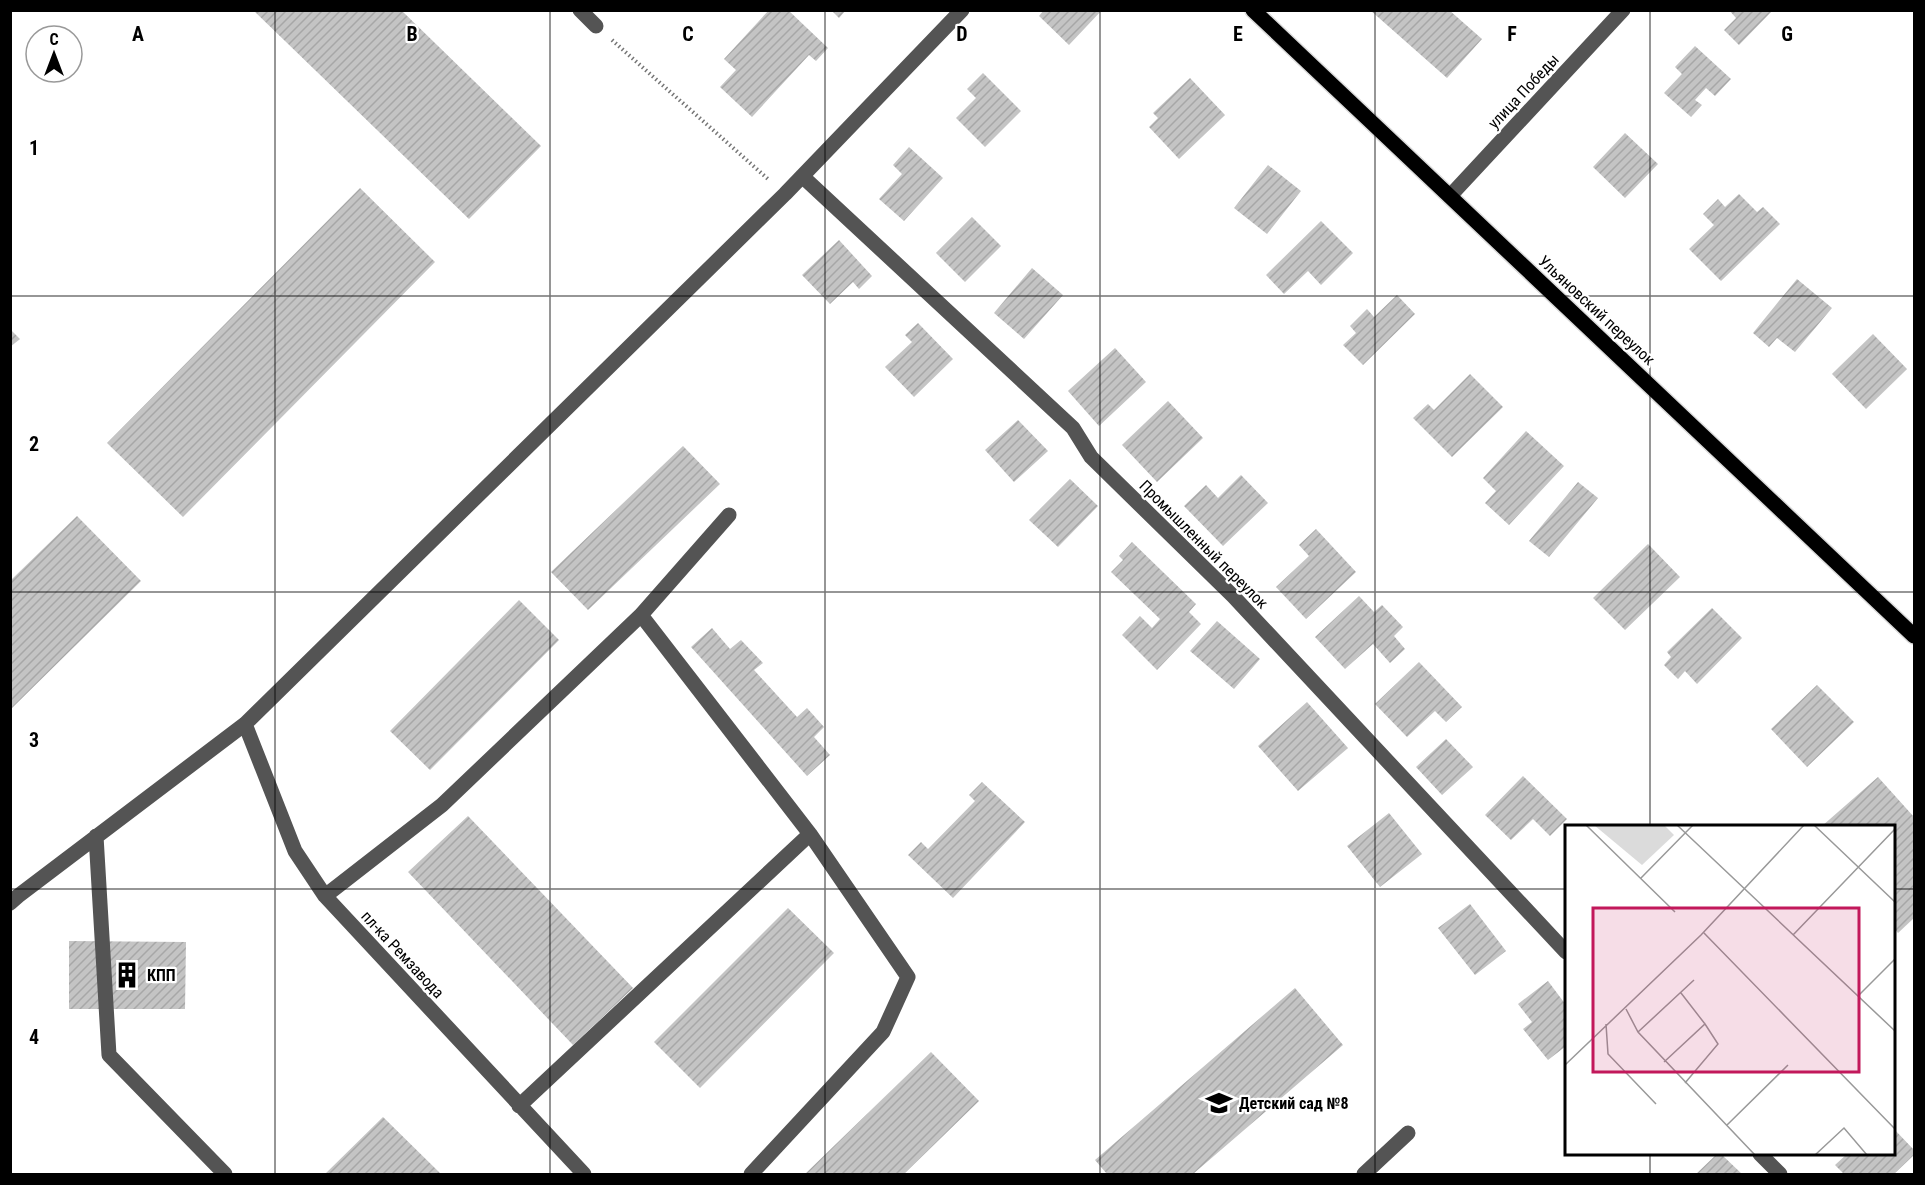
<svg xmlns="http://www.w3.org/2000/svg" width="1925" height="1185" viewBox="0 0 1925 1185" font-family="'Roboto Condensed',sans-serif">
<defs>
<pattern id="building-hatch" width="6" height="6" patternUnits="userSpaceOnUse" patternTransform="scale(1.5)"><rect width="6" height="6" fill="#c4c4c4"/><path d="M-1 1l2-2M0 6l6-6M5 7l2-2" fill="none" stroke="#a7a7a7"/></pattern>
</defs>
<rect width="100%" height="100%" fill="#fff"/>
<path fill="url(#building-hatch)" d="M253,10h148l140,136 -72,73z
M769,10h19l40,38 -12,13 -7,-6 -57,62 -32,-30 16,-17 -12,-11z
M831,10h15l-7,8z
M1044,10h58l-33,35 -30,-29z
M1370,10h79l33,29 -35,39z
M1729,10h44l-34,35 -15,-15 12,-12z
M1695,46l36,33 -16,17 -9,-8 -11,12 7,5 -11,12 -27,-24 18,-19 -7,-7z
M983,73l38,38 -36,36 -29,-29 20,-20 -9,-9z
M1190,78l35,37 -46,44 -30,-32 9,-9 -5,-5z
M1625,133l33,31 -33,34 -32,-31z
M909,147l34,31 -39,43 -25,-22 23,-25 -9,-9z
M1268,165l33,26 -34,43 -33,-26z
M360,188l75,74 -252,255 -76,-74z
M1739,194l18,18 6,-5 17,17 -59,57 -32,-32 25,-24 -11,-11 15,-15 7,8z
M972,217l29,29 -36,36 -29,-29z
M1321,221l32,32 -32,32 -13,-14 -24,23 -18,-19z
M839,240l33,36 -13,13 -6,-7 -23,22 -28,-29z
M1032,268l31,27 -39,44 -30,-26z
M1797,279l35,29 -37,44 -18,-14 -8,9 -16,-14z
M1397,295l18,19 -52,51 -20,-20 13,-12 -6,-7 17,-17 7,8z
M918,323l35,36 -39,38 -29,-30 27,-25 -7,-7z
M10,329l10,10 -10,8z
M1873,334l34,35 -41,40 -34,-35z
M1115,348l31,34 -47,44 -31,-35z
M1470,374l33,33 -51,50 -39,-39 15,-14 6,6z
M1168,401l35,37 -46,44 -35,-37z
M1018,420l30,31 -34,31 -29,-32z
M1526,431l38,35 -55,59 -24,-22 11,-12 -13,-13z
M683,446l37,38 -132,126 -37,-38z
M1241,475l27,28 -45,43 -39,-40 22,-21 12,13z
M1070,479l28,27 -40,41 -29,-27z
M1578,482l20,16 -49,59 -20,-16z
M77,516l64,65 -131,129v-129z
M1316,529l40,43 -50,47 -30,-32 33,-31 -10,-11z
M1132,542l64,62 -7,8 12,12 -44,46 -35,-35 18,-19 12,12 8,-9 -49,-47 12,-12 -4,-4z
M1648,544l32,33 -55,53 -32,-32z
M1359,596l15,16 8,-7 21,22 -9,9 11,13 -15,14 -17,-19 -28,25 -30,-32z
M519,600l40,40 -129,130 -40,-39z
M1712,608l30,30 -45,46 -12,-13 -7,8 -14,-14 7,-8 -4,-5z
M1217,621l43,38 -26,30 -44,-38z
M712,628l18,21 11,-9 22,23 -9,7 43,47 10,-9 17,19 -10,10 16,18 -23,21 -116,-129z
M1419,662l43,45 -16,15 -11,-11 -28,26 -32,-33z
M1817,685l37,37 -47,45 -36,-38z
M1307,702l41,46 -50,43 -40,-45z
M1446,739l27,28 -31,28 -26,-28z
M1523,776l44,43 -17,17 -17,-17 -22,21 -26,-25z
M1878,777l36,40v101l-16,15 -4,-5v-102h-72z
M982,782l43,40 -72,76 -45,-43 13,-13 7,7 47,-48 -6,-6z
M1389,813l33,41 -42,33 -33,-41z
M468,816l165,172 -60,57 -165,-173z
M1470,904l36,47 -31,24 -37,-47z
M788,908l46,45 -134,135 -46,-46z
M69,941l117,1 -1,67h-116z
M1548,981l18,24v41l-18,14 -25,-31 9,-7 -14,-18z
M1295,988l48,57 -150,129h-86l-12,-14z
M931,1052l48,49 -75,73h-99z
M383,1117l58,57h-116z
M1894,1129l20,21v5l-20,19h-50l-9,-9 12,-11h47z
M1717,1154h4l21,20h-46z"/>
<g fill="none" stroke-linecap="round" stroke-linejoin="round">
<g stroke="#dbdbdb" stroke-width="18">
<path id="major" d="M1253,10l661,626"/>
</g>
<path stroke="#767676" stroke-width="4" stroke-dasharray="1.5 3" stroke-linecap="butt" d="M612,40l156,139"/>
<path stroke="#545454" stroke-width="15" d="M580,10l16,16
M802,176l271,252 18,29 142,139 333,356
M1450,196l173,-186
M641,615l169,219
M245,724l50,127 30,45 259,278
M96,836l13,219 116,119
M325,896l117,-91 199,-190 88,-100
M10,903l8,-7 227,-172 540,-530 177,-184
M519,1106l291,-272 98,143 -25,55 -132,142
M1760,1154l20,20
M1364,1174l44,-41"/>
<use href="#major" stroke="#000" stroke-width="15"/>
</g>
<path fill="none" stroke="#000" stroke-width="1.5" stroke-opacity="0.55" d="M275,10v1164M550,10v1164M825,10v1164M1100,10v1164M1375,10v1164M1650,10v816M10,296h1904M10,592h1904M10,889h1556M1894,889h20M1650,1154v20"/>
<defs>
<g id="building-bare" transform="scale(2.07)"><path d="M-4-6H4V6H1V3H-1V6H-4ZM-2.5-4.3h1.7v1.8h-1.7ZM.8-4.3h1.7v1.8H.8ZM-2.5-1h1.7V.8h-1.7ZM.8-1h1.7V.8H.8Z" fill="#000" stroke="#fff" stroke-width="2.5" paint-order="stroke"/></g>
<g id="school-bare" transform="scale(2.07)"><path d="M0-5L7-2L0 1L-7-2ZM-4 1L0 2.5L4 1V4Q0 6-4 4Z" fill="#000" stroke="#fff" stroke-width="2.5" paint-order="stroke"/></g>
</defs>
<g fill-rule="evenodd">
<use href="#building-bare" x="127" y="975"/>
<use href="#school-bare" x="1219" y="1103"/>
</g>
<g text-anchor="middle" stroke-width="4.5" stroke-linejoin="round" paint-order="stroke">
<g font-size="16" fill="#000" stroke="#fff">
<text transform="translate(1523 91) rotate(-47)" y="6">улица Победы</text>
<text transform="translate(1597 310) rotate(43)" y="6">Ульяновский переулок</text>
<text transform="translate(1204 544) rotate(45)" y="6">Промышленный переулок</text>
<text transform="translate(403 954) rotate(47)" y="6">пл-ка Ремзавода</text>
</g>
<g font-size="16" font-weight="bold" fill="#000" stroke="#fff" text-anchor="start">
<text x="147" y="981">КПП</text>
<text x="1239" y="1109">Детский сад №8</text>
</g>
</g>
<g transform="translate(1565 825)">
<rect width="330" height="330" fill="#fff"/>
<path d="M29,0h70l10,10 -32,30z" fill="#dbdbdb"/>
<path fill="none" stroke="#999" stroke-width="1.5" d="M21,0l89,87M112,0l218,206M249,0l81,77M76,53l52,-53M139,108l191,196M228,110l102,-106M116,168l24,31M293,171l37,-37M61,184l12,23 117,123M41,199l2,30 48,50M73,207l56,-52M99,237l41,-38 13,20 -33,39M0,240l136,-130 103,-110M162,300l61,-60M250,330l29,-27 23,27"/>
<path fill="#c2185b" fill-opacity="0.15" stroke="#c2185b" stroke-width="3" d="M28,83h266v164h-266z"/>
<rect width="330" height="330" fill="none" stroke="#000" stroke-width="3"/>
</g>
<g font-size="20" text-anchor="middle" font-weight="bold" fill="#000" stroke="#fff" stroke-width="4.5" stroke-linejoin="round" paint-order="stroke">
<text x="138" y="41">A</text>
<text x="412" y="41">B</text>
<text x="688" y="41">C</text>
<text x="962" y="41">D</text>
<text x="1238" y="41">E</text>
<text x="1512" y="41">F</text>
<text x="1787" y="41">G</text>
<text x="34" y="155">1</text>
<text x="34" y="451">2</text>
<text x="34" y="747">3</text>
<text x="34" y="1044">4</text>
</g>
<rect width="1925" height="1185" fill="none" stroke="#000000" stroke-width="24"/>
<g transform="translate(54 54)"><circle r="28" fill="#ffffff" stroke="#999999" stroke-width="1.5"/>
<path d="M0-4.5L10 22L0 15L-10 22Z" fill="#000000"/>
<text y="-9" font-size="16" font-weight="bold" text-anchor="middle" fill="#000000">С</text>
</g>
</svg>
